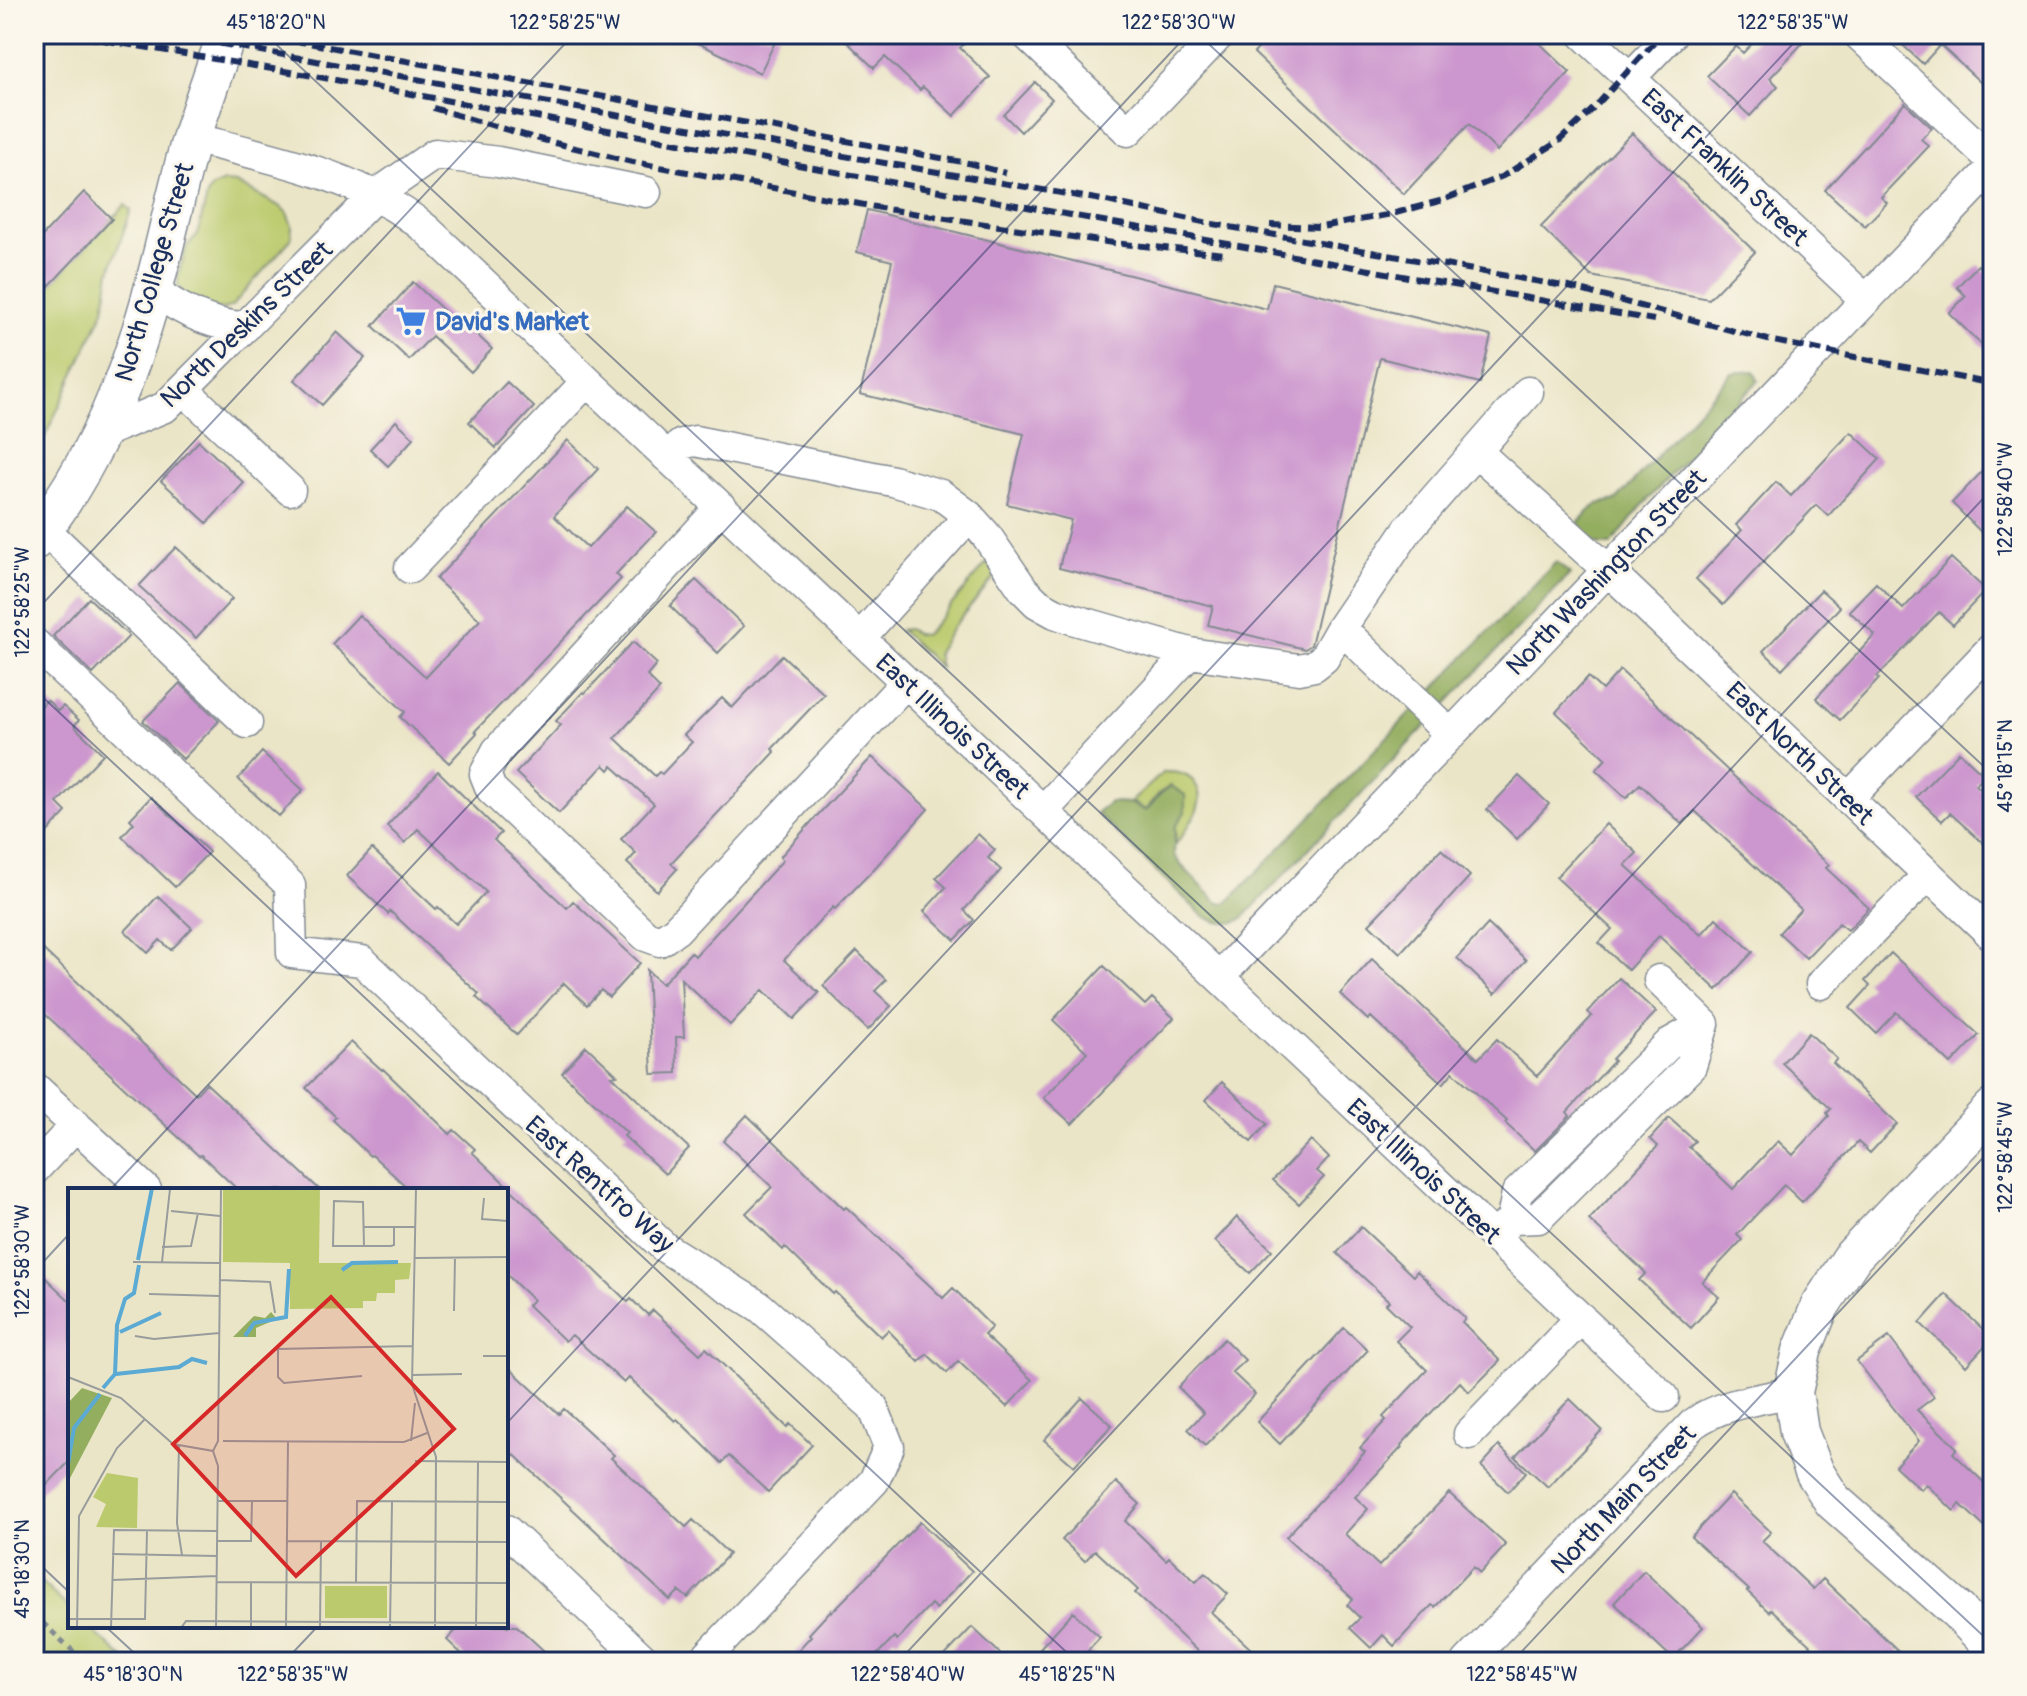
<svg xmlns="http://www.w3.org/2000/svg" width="2027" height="1696" viewBox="0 0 2027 1696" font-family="Pangolin,sans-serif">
<rect width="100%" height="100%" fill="#fbf7ec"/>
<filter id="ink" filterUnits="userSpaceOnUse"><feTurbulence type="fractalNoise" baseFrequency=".0125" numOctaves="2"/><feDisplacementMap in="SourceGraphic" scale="16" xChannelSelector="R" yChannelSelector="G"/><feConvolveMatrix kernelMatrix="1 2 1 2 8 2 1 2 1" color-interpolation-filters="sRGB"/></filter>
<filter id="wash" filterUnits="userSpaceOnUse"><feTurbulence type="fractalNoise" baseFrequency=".006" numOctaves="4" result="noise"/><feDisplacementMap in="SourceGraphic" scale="32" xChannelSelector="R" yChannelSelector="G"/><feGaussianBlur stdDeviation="1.8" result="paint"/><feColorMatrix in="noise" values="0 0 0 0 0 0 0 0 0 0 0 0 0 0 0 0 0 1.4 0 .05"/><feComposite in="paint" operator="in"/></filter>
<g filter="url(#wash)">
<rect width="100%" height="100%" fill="#ebe5c7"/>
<path fill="#bbca6d" stroke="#6b7c66" stroke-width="2" d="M224,182l12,1 45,24 6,6 5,13 -1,13 -59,67 -10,4 -6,-1 -30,-13 -8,-10v-11l9,-29 10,-11 11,-42 4,-6z
M125,205l6,5 -21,61 -6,39 -70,150v-158z
M987,563l10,11 -45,54 -15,25 3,14 -40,-37 8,-1 8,5 8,1 5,-4z
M1168,772c12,0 22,3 28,13 12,19 -9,43 -20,59l-1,-17 10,-15v-17l-14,-9 -12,7 -13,17 -15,-8 32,-29z
M34,1576l36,33v17h18l39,36h-93z"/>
<path fill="#94ae60" stroke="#586e5f" stroke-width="2" d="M1754,371l4,10 -116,125 -31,39h-12l-15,-7 -6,-16 19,-18 20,-4 115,-127z
M1556,562l14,12 -328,345c-13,8 -26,3 -39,-3l-107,-103 14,-11 20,1 16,8 14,-17 11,-8 14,9v17l-10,15 -1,28 6,9 37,38 6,2 7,-4z"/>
<g id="blocks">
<path fill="#cc96ce" d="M679,34h100l-19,39z
M839,34h134l-13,14 30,29 -36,39 -31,-29 -3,3 -35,-33 -11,11z
M1272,34h258l40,38 -73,79 -28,-27 -65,70 -150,-141z
M1761,34h50l-41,44 8,8 -28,30 -43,-40 29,-30 7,7z
M1891,34h102v60l-53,-49 -17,19z
M1035,82l17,17 -31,33 -17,-17z
M1905,103l27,25 -11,11 8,7 -48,51 6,6 -22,23 -40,-36z
M1632,133l123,119 -46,47 -118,-23 -50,-49z
M84,192l28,27 -78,83v-57z
M867,210l400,99 6,-26 218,53 -11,47 -100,-25 -69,287 -6,4 -97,-24 5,-19 -154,-38 12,-48 -64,-16 17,-70 -164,-40 32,-133 -35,-9z
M1978,265l15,14v77l-44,-43 17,-17 -9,-9z
M413,282l54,50 4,-3 21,20 -21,23 -39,-36 -23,24 -36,-34z
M337,332l28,26 -43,47 -28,-25z
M507,382l27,25 -38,41 -27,-26z
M396,421l18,17 -26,28 -18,-17z
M1851,432l29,27 -52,57 -12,-11 -93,100 -27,-26 46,-49 -6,-5 40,-43 15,14z
M568,440l30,29 -44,47 34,32 39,-42 29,26 -40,42 5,5 -146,152 2,2 -28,30 -49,-46 5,-5 -73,-68 27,-29 67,62 54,-57 -44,-41z
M199,441l45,42 -37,40 -46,-42z
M1993,460v62l-11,11 -30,-30z
M176,547l56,52 -36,39 -57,-52z
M1951,558l35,32 -33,35 -14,-13 -62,65 2,2 -39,41 -24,-22 59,-63 -26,-24 27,-28 27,26z
M696,580l48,46 -26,27 -48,-47z
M1821,590l19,17 -58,62 -19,-18z
M89,598l40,38 -36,38 -40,-38z
M633,642l24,22 -10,12 13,13 -45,49 40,38 4,-4 3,2 30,-32 -8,-7 38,-37 10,10 50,-53 42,39 -52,55 3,3 -104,111 6,6 -20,22 -30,-28 9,-10 -15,-14 33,-35 -42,-38 -3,4 -5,-5 -45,48 -43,-40 45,-48 -5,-4 27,-29 2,1z
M1620,670l209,195 -3,3 43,40 -21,22 -9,-7 -33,35 -27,-25 22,-24 -106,-98 -13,13 -42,-40 -14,14 -30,-28 10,-11 -50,-47 32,-35 14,13z
M180,683l39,38 -36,38 -40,-38z
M47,700l11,11 5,-5 16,14 -5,6 29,28 -46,49 9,9 -32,35v-133z
M262,752l41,38 -24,26 -41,-37z
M1959,752l26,24 -9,9 17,15v52l-43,-39 -8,8 -26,-24z
M872,757l56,52 -56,62 -37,38 -2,-2 -49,53 35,33 -25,26 -31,-29 -33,35 -49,-46 3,58h-8l1,36 -25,1 -5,-104 15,14 29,-32 4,4 88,-96 -3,-3 34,-38z
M438,771l63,62 -7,7 73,68 6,-7 67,62 -31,34 -8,-7 -14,15 -23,-22 -47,52 -41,-38 3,-3 -89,-83 -2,3 -41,-38 25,-27 64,60 2,-2 18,17 30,-32 -68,-63 -13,14 -18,-17z
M1519,776l30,28 -32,35 -30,-29z
M151,797l58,55 -34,35 -53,-51 12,-13 -4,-4z
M1606,824l31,29 -12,12 76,70 15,-17 37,34 -36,38 -58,-54 -31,34 -29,-27 13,-14 -56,-52z
M978,834l17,16 -7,8 13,12 -37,40 10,10 -19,20 -31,-29 22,-24 -10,-9z
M1441,849l29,27 -70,77 -31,-29z
M158,896l34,32 -21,22 -11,-10 -12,13 -23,-22z
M1488,924l38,36 -31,34 -38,-36z
M34,941l162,153 10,-11 114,107h-82l-37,-35 -2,1 -165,-152z
M857,951l29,29 -11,11 16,15 -23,24 -45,-44z
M1891,953l88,82 -28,29 -55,-52 -20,21 -26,-25 20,-22 -5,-5z
M1372,959l106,100 19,-20 40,37 55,-60 -4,-4 31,-34 37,34 -44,47 2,2 -47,51 3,4 -35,35 -30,-28 2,-2 -54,-49 -10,12 -72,-67 -3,3 -28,-26z
M1104,966l41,39 7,-7 22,20 -102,106 -28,-26 43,-46 -34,-32z
M1809,1033l28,26 -4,4 64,61 -27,29 -12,-11 -56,60 -18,-17 -47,50 5,5 -40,42 17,15 -28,31 -52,-48 7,-7 -57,-53 69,-74 -8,-7 19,-21 26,23 -6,6 44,42 45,-48 15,14 36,-39 -2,-3 4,-4 -49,-46z
M351,1042l31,28 1,-1 67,65 4,-4 21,19 -3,3 156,150 3,-3 17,16 5,-5 47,44 6,-6 81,79 3,-3 22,21 -44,47 -39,-36 -7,7 -45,-44 -2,2 -46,-43 -5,5 -52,-48 -7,6 -37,-36 5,-5 -27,-26v-84h-96l-38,-35 -2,1 -37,-36 3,-3 -30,-29z
M586,1046l31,29 -5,1 77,72 -24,26 -41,-38 3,-3 -65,-60z
M1222,1082l45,42 -16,18 -45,-42z
M747,1115l97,94 2,-2 97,91 10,-10 39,39 -8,8 48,45 -25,27 -49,-46 -11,12 -20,-19 -8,8 -31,-32 -7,7 -46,-45 -2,2 -48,-47 -2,3 -37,-37 26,-26 -49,-46z
M1311,1140l18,18 -12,13 7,6 -25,27 -26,-24z
M1237,1217l35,33 -22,23 -35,-32z
M1361,1227l52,49 4,-5 48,47 -3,4 38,39 -31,31 -9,-10 -59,63 1,2 -47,50 13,12 -23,25 34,32 70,-73 57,52 -26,28 -7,-6 -38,40 -3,-2 -38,41 -11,-11 -12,13 -21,-20 10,-10 -13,-13 6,-6 -67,-62 79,-85 -5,-4 26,-28 -3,-3 44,-47 -31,-29 14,-14 -24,-23 3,-3 -52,-48z
M34,1267l36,34v160l-36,37z
M1946,1294l46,44 -26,28 -46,-43z
M1344,1328l24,22 -88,94 -23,-22z
M1889,1337l45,60 -17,13 40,38 -4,5 40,38v44l-33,-31 -6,7 -28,-27 -5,6 -26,-24 24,-25 -62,-80z
M1224,1339l21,21 -13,12 23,22 -50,52 -17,-17 16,-16 -26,-26z
M506,1365l53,49 5,-5 50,46 -3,3 75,69 7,-7 36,34 -41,44 -9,-7 -9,9 -164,-153z
M1082,1398l30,27 -38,41 -30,-26z
M1570,1399l32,31 -54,57 -33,-30z
M1499,1446l27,26 -18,20 -27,-26z
M1116,1482l24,22 -15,17 41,39 3,-3 27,25 9,-9 23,21 -17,18 54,50h-56l-74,-69 3,-3 -43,-40 -10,11 -23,-21z
M1731,1494l40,38 -9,9 51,48 10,-10 87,83h-82l-57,-53 -2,3 -22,-21 2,-1 -58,-53z
M920,1522l52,49 -36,38 -5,-5 -34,36 -3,-3 -24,25h-83l24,-26 -2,-2 22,-24 1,2z
M1644,1571l59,56 -30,32 -59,-56z
M1073,1612l27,25 -12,13 13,12h-46l-15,-14z
M460,1626h57l39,36h-86l-23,-22z
M972,1627l37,35h-70z"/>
</g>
</g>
<g filter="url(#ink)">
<use href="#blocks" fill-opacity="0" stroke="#838a92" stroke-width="2"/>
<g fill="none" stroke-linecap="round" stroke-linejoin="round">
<g stroke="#838a92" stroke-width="33">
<path id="minor" d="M1026,34l102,97 92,-97
M1583,34l283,266
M1858,34l135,127
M1630,78l42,-44
M192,138c79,20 169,37 234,91l1238,1168
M153,290c27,20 57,36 92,37
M183,389l107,101
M102,433l63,-26 211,-212 59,-41 63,8 148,30
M1477,452l131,118 385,366
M666,456l16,-12 13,-3 198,40 48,14 28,21 17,19 37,54 14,14 18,10 17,6 118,34 -147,158
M721,507l-224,244 -12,23 6,15 155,147 14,5 16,-11 230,-248
M44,529l203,194
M410,568l177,-187
M1341,628l110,107
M860,638l109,-122
M34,643l256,242 2,68 70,8 302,286 96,60 113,100 16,40 -15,34 -172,181
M1190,653l109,16 15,-3 10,-8 17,-30 68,-100 119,-136
M1848,799l145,-152
M1219,977l774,-810
M1659,980l45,44
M1821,984c36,-36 70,-74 108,-109
M34,1087l112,103
M34,1170l42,-45
M1494,1237l18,-18 5,-26 153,-150 34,-19 -13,42 -153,152 -26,1
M1469,1434l112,-116
M506,1530l140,132
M1467,1662l226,-238c29,-21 65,-24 100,-32"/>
</g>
<g stroke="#838a92" stroke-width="41">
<path id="major" d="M34,541c50,-64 83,-133 107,-210 21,-64 32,-131 51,-195 10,-31 21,-61 31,-92l6,-10
M1993,1108l-140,148 -33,50 -18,45 -9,41 6,40 16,41 18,28 125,110 35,36"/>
</g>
<path stroke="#838a92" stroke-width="5" stroke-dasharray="6 6" stroke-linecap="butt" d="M34,1227l5,27 -5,5
M34,1615l51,47"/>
<use href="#minor" stroke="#fff" stroke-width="30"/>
<use href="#major" stroke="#fff" stroke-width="38"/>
<path stroke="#1b2f5e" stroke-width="6" stroke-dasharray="12 6" stroke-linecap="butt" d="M50,34l41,4 228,39 1089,200 246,43
M167,34l671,121 264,45 111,24 356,63 199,53 225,44
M258,34l710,129 37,10
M433,108l102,30 93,23 258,48 227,34 113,11
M1270,225l51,2 71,-13 51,-14 60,-24 56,-35 35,-33 68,-74"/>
</g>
</g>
<path fill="none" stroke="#1b2f5e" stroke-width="2" stroke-opacity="0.45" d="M265,34l1728,1611M1198,34l795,741M34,613l540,-579M34,689l1043,973M110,1190l1078,-1156M34,1272l36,-39M506,1424l1296,-1390M34,1559l36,34M105,1626l39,36M284,1662l34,-36M898,1662l1095,-1174M1512,1662l481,-515"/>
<defs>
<g id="supermarket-bare" transform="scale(2.4)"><path d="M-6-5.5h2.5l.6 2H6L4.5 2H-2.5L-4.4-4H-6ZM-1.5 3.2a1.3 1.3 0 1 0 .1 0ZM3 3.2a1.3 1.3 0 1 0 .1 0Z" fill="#3f7fe0" stroke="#fbf7ec" stroke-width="2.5" paint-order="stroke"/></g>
</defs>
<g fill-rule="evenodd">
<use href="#supermarket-bare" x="411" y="321"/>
</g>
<g text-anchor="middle" stroke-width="6" stroke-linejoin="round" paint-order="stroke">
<g font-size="26" fill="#1b2f5e" stroke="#fbf7ec">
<text transform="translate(1725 167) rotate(43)" y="9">East Franklin Street</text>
<text transform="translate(154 272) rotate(-74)" y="9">North College Street</text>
<text transform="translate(246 324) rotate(-44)" y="9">North Deskins Street</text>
<text transform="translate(1606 572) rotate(-46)" y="9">North Washington Street</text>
<text transform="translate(953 726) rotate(43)" y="9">East Illinois Street</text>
<text transform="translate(1800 753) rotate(44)" y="9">East North Street</text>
<text transform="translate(1424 1171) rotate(43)" y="9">East Illinois Street</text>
<text transform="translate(600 1184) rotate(42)" y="9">East Rentfro Way</text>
<text transform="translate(1623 1499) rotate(-46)" y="9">North Main Street</text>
</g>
<g font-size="26" font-weight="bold" fill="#366cbe" stroke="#fbf7ec" text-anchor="start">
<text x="435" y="330">David's Market</text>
</g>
</g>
<g transform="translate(68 1188)">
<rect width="440" height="440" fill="#ebe5c7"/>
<path d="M155,0h97l-1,75h92l-2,16 -14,1v13h-18l-1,8h-13v7l-73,1v-46l-67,-1zM39,285l31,5 -1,50 -41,-1 10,-23 -13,-7zM257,398h62v32h-62z" fill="#bbca6d"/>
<path d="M203,124l6,7 -21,9v9h-23l21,-21 11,2zM14,200l30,10 -44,84v-79z" fill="#94ae60"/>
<path fill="none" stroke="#5aaad4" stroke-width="4" d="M70,72l14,-72M274,82l10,-7 46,-1M52,144l41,-19M177,148l9,-13 32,-6 3,-48M48,186l63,-7 13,-8 15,4M35,200l12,-14 2,-49 8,-26 9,-6 5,-28M0,276l6,-36 26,-34"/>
<path fill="none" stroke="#989c9d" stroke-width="2" d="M348,0l-4,196 24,73 -1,171M416,10l-2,21 26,2M103,23l49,5M296,39h51M296,58l-1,-44 -29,-1 -1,45h58l3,-1v-18M94,59l29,-1 7,-33M347,70l93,-1M65,74l87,1M94,74l8,-73M152,92l50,2 5,31M81,106l71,2M386,123l1,-54M67,148l19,3 65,-6M415,168h25M344,187l50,-1M294,188l-78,7 -6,-6v-28l134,-3M0,189l53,21 52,46 40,7 5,15 -2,162M155,253l181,1 23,-9M343,253l4,-38M111,258l-2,77 5,32M145,263l5,-10 3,-253M347,273l93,1M150,313h69M149,353h34l1,-40M219,353l221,1M44,366l105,2M44,392l105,-4M149,394l291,1M288,394l1,-81 151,1M0,431h77l2,-88M9,440l2,-112 38,-68 28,-29M43,440l3,-98 103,1M113,440l5,-7 322,2M183,440v-46M218,440l2,-187M252,440l1,-86M322,440l2,-126M408,440l2,-166"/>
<path fill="#d62828" fill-opacity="0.15" stroke="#d62828" stroke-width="4" d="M263,109l123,132 -158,147 -123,-132z"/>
<rect width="440" height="440" fill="none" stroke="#1b2f5e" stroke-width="4"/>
</g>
<rect width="2027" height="1696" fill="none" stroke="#fbf7ec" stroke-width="88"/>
<rect x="44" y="44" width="1939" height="1608" fill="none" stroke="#1b2f5e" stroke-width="3"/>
<g font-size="20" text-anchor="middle" fill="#1b2f5e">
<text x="276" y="29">45°18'20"N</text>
<text x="565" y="29">122°58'25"W</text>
<text x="1179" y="29">122°58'30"W</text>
<text x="1793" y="29">122°58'35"W</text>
<text transform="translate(2005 499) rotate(-90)" y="7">122°58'40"W</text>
<text transform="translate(22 602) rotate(-90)" y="7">122°58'25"W</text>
<text transform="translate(2005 766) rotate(-90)" y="7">45°18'15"N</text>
<text transform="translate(2005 1157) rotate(-90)" y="7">122°58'45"W</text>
<text transform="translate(22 1261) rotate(-90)" y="7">122°58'30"W</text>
<text transform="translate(22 1569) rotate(-90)" y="7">45°18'30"N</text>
<text x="133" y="1681">45°18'30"N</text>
<text x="293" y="1681">122°58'35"W</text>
<text x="908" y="1681">122°58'40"W</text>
<text x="1067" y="1681">45°18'25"N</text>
<text x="1522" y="1681">122°58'45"W</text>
</g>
</svg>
